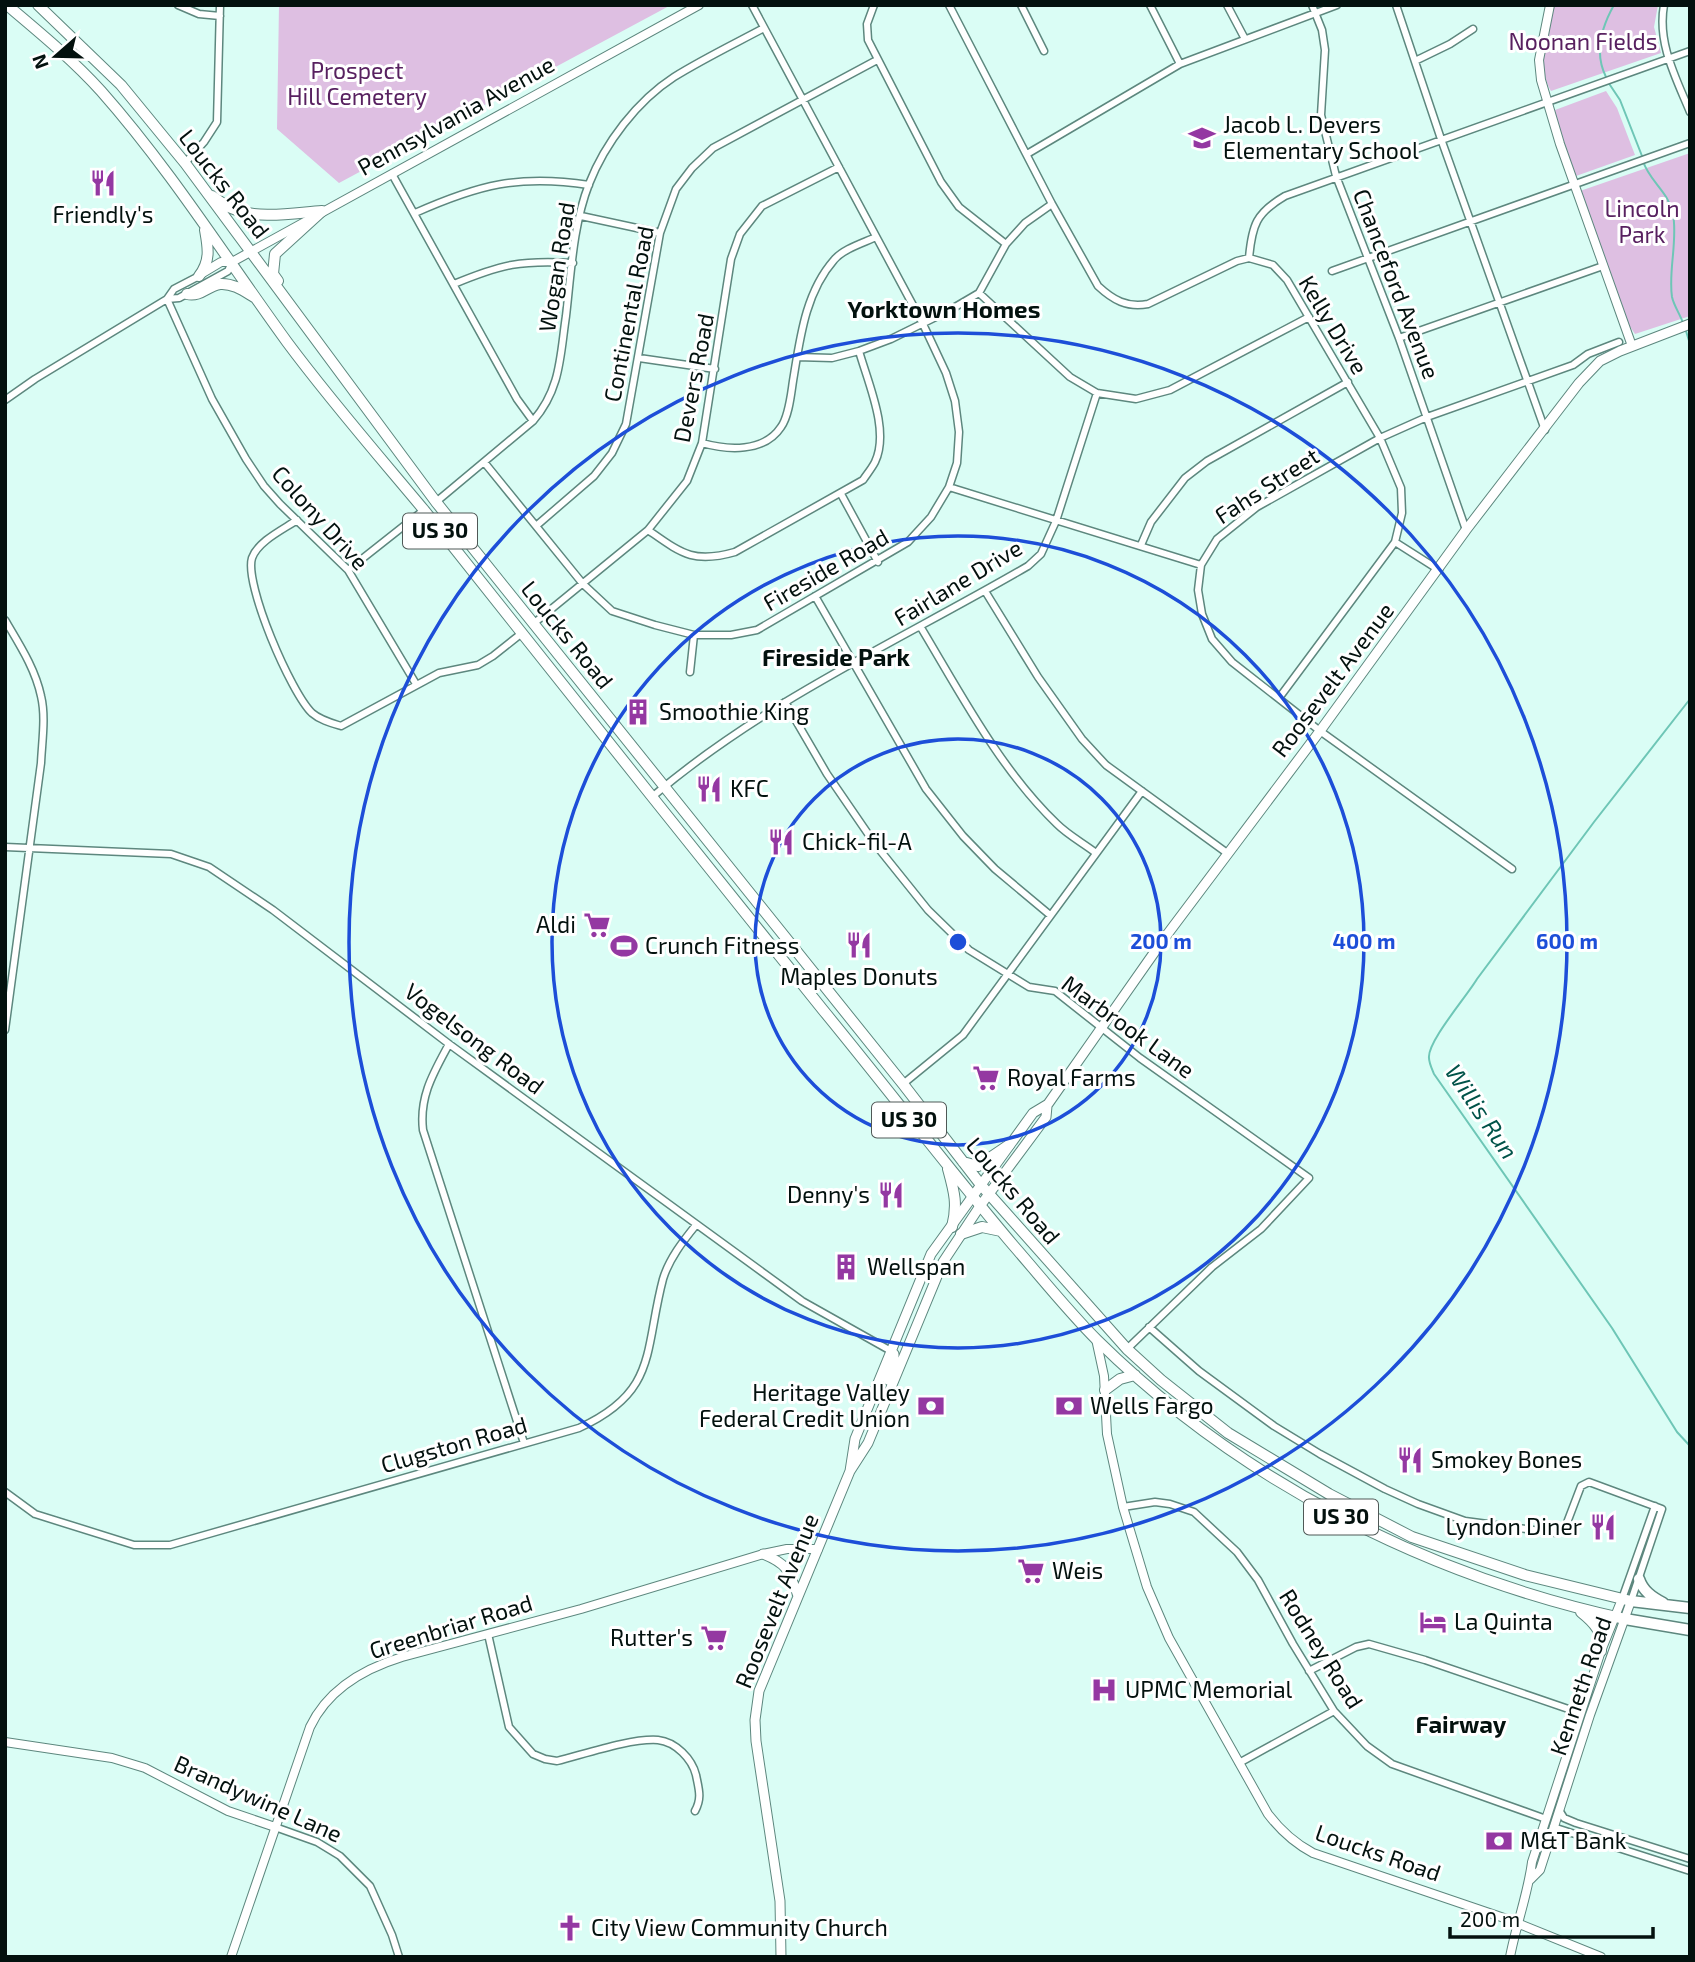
<svg xmlns="http://www.w3.org/2000/svg" width="1695" height="1962" viewBox="0 0 1695 1962" font-family="'Exo 2',sans-serif">
<rect width="100%" height="100%" fill="#dafdf5"/>
<path fill="#debfe2" d="M279,5h392l-332,178 -62,-54z
M1555,5h103l-4,22 7,26 -110,38c-15,-25 -4,-59 4,-86z
M1606,91l11,17 18,47 -59,21 -22,-60 1,-6z
M1690,153v163l-55,18 -6,-9 -49,-134z"/>
<g fill="none" stroke-linecap="round" stroke-linejoin="round">
<path stroke="#6ec6b6" stroke-width="2" d="M1606,77c-12,-24 -5,-49 8,-72
M1608,82l12,18 22,56
M1643,161c6,20 26,31 30,53 5,27 -5,57 -1,83 2,9 8,17 11,26
M1686,331l4,13
M1690,699l-96,123 -117,157c-10,17 -50,63 -48,79 0,5 3,11 5,16l178,254 65,104 13,14"/>
<g stroke="#5d877e" stroke-width="9">
<path id="minor" d="M178,5l21,9 21,2
M874,5l-7,19 1,16 73,142 18,25 47,37
M949,5l103,199 46,82c15,14 29,22 50,18l89,-43 12,-3 24,7 14,15 93,158 21,50 1,25 -7,29 -116,156
M1021,5l23,46
M1150,5l30,59
M1227,5l18,34
M1312,5l10,25 3,20 -4,65 15,61 63,162 67,192
M1396,5l45,134 104,291
M1664,5c-7,38 12,73 26,107
M1415,61l35,-17 23,-15
M1027,154l153,-90 157,-59
M185,163l19,-21 13,-20 3,-117
M392,174l125,225 16,22
M415,213c63,-28 104,-39 174,-28
M581,216l79,17
M1249,258c3,-33 7,-45 36,-62l405,-145
M1332,271l358,-128
M454,284c48,-20 67,-24 119,-21
M979,293l91,84 27,16 39,6 34,-9 139,-73
M167,299l45,100 34,60 18,27 16,18 68,66 68,114
M167,299l12,-1 49,-27 4,-9
M1399,338l204,-72
M797,357l35,1 27,-7 32,-12 59,-29 29,-17 27,-49 19,-21 27,-19
M639,358l76,11
M5,400l30,-21 132,-80 7,-10 25,-13
M702,443c25,7 62,10 79,-16 8,-11 10,-33 12,-46 7,-42 12,-88 41,-121 9,-11 29,-17 42,-23
M484,462l99,122 29,27 43,14 39,10h37l26,-5 151,-88 23,-25 18,-30 8,-24 2,-31 -4,-31 -9,-28 -23,-49 -171,-319
M949,487l252,78
M841,494l37,68
M436,502l97,-81c28,-32 27,-65 33,-105 5,-43 7,-91 23,-132 16,-41 48,-83 85,-107 29,-18 60,-33 90,-49
M297,520c-13,9 -39,21 -45,38 -8,26 39,135 60,155 8,7 19,10 29,13l98,-53 39,-8 15,-9 29,-23
M536,526l58,-50 18,-23 14,-29 34,-191 16,-44 16,-21 21,-20 164,-88
M648,530c33,23 45,34 87,22l128,-72c4,-6 9,-12 12,-18 15,-31 -7,-79 -16,-111
M1395,542l44,28
M1141,545l10,-23 34,-44 22,-17 141,-79
M348,570l76,-60
M985,591l53,86 44,62 24,26 121,88
M815,596l111,193 37,47 32,33 55,46
M5,620c14,24 30,48 36,76 5,21 1,45 0,67l-36,267
M533,624l115,-94 39,-49 15,-38 29,-184 9,-25 22,-28 77,-39
M920,626c41,68 79,142 137,198 11,11 26,19 39,29
M690,672l4,-37
M785,702l42,72 48,70 53,66 41,40 60,37 26,4 85,67 169,120 -48,51 -49,38 -85,82
M652,797c112,-96 249,-157 376,-231l13,-12 15,-33 41,-128
M5,847l166,7 38,13 64,43 176,134 353,257 89,50
M1512,869l-192,-138 -88,-69 -20,-23 -10,-25 -4,-24 3,-25 16,-26 40,-32 123,-69 47,-21 146,-52 15,-11 31,-12
M449,1044c-15,28 -30,52 -26,86l101,313
M903,1084l60,-49 179,-244
M1149,1327l50,44 75,55 46,28 65,35 33,15 47,17 92,12 8,-5 16,-42 8,-4 73,27 -31,92
M5,1492l30,22 99,31h36l409,-117c79,-36 65,-77 84,-149 6,-20 20,-38 33,-54
M1123,1507l32,-5 15,2 24,8 43,40 21,28 35,64 41,67 33,35 25,18 154,55
M1622,1599l33,-93
M488,1634l21,93 24,27 12,5 12,2c28,-7 74,-23 101,-21 18,2 34,19 38,35 3,15 6,23 -1,36
M1309,1671l47,-24 13,-3 56,16 155,53
M1239,1763l95,-52
M1559,1810l5,8 12,5 114,36
M275,1827l42,15 23,14 30,30 22,49 7,22
M1553,1827l137,44"/>
</g>
<g stroke="#5d877e" stroke-width="10">
<path id="tertiary" d="M1550,5l-11,55 2,20 19,64 72,202
M201,274l20,-12h11l467,-257
M1096,1339l8,37 3,58 16,73 24,80 22,51 99,176c13,17 26,29 45,39l194,66 94,38
M5,1742l107,16 33,10 83,43 47,16
M1530,1880l10,-10 50,-155 41,-114
M231,1957l79,-230c18,-38 53,-58 92,-70l179,-48 182,-55 24,-5h31
M1510,1957c6,-32 18,-63 22,-95l69,-211 21,-52"/>
</g>
<g stroke="#5d877e" stroke-width="11">
<path id="secondary" d="M888,1380l6,-17v-9l-3,-3
M850,1471l5,-32 76,-185 102,-141 15,-9 115,-164 157,-209 146,-201 113,-147 21,-22 20,-10 70,-27
M763,1554c25,10 26,17 35,42
M781,1957l-1,-56 -24,-160 -1,-21 4,-29 91,-220 18,-28 75,-181 37,-56 66,-89 1,-11"/>
</g>
<g stroke="#5d877e" stroke-width="12">
<path id="trunk" d="M7,5c32,27 66,55 94,86 69,78 125,167 186,251 43,58 91,113 137,168 133,167 265,334 399,500 64,78 125,158 190,235 28,32 54,65 84,95 144,142 331,236 528,279
M38,5l83,80 64,78 251,339 467,582 78,101 146,164 34,31 67,53 101,61 83,43 113,38 106,26
M212,196c6,4 12,9 19,12 27,12 63,5 91,3
M199,276c12,-15 9,-29 6,-46
M278,281l-5,-7 2,-20 47,-43
M187,294c14,3 20,-8 33,-10 13,-1 24,7 34,13
M963,1162l15,4 31,-21
M948,1169c6,22 10,35 4,58
M961,1234l21,-7 19,4
M1105,1390l15,-11 15,-4
M1581,1612c15,12 21,19 20,39"/>
</g>
<g stroke="#5d877e" stroke-width="13">
<path id="motorway" d="M1639,1579c4,12 13,18 24,24
M1631,1601l59,7
M1625,1619l65,11"/>
</g>
<use href="#minor" stroke="#fff" stroke-width="6"/>
<use href="#tertiary" stroke="#fff" stroke-width="8"/>
<use href="#secondary" stroke="#fff" stroke-width="9"/>
<use href="#trunk" stroke="#fff" stroke-width="10"/>
<use href="#motorway" stroke="#fff" stroke-width="10"/>
</g>
<g fill="none" stroke="#1d4ed8" stroke-width="3.5">
<circle cx="958" cy="942" r="203"/>
<circle cx="958" cy="942" r="406"/>
<circle cx="958" cy="942" r="609"/>
</g>
<defs>
<g id="school-bare" transform="scale(2.1)"><path d="M0-5L7-2L0 1L-7-2ZM-4 1L0 2.5L4 1V4Q0 6-4 4Z" fill="#9438a2" stroke="#fff" stroke-width="2.5" paint-order="stroke"/></g>
<g id="restaurant-bare" transform="scale(2.1)"><path d="M-5-6h1v4h1v-4h1v4h1v-4h1v5L-1.5 .5V6h-2V.5L-5-1ZM5-6V6H3V1.5H1.5Q1.5-4 5-6Z" fill="#9438a2" stroke="#fff" stroke-width="2.5" paint-order="stroke"/></g>
<g id="building-bare" transform="scale(2.1)"><path d="M-4-6H4V6H1V3H-1V6H-4ZM-2.5-4.3h1.7v1.8h-1.7ZM.8-4.3h1.7v1.8H.8ZM-2.5-1h1.7V.8h-1.7ZM.8-1h1.7V.8H.8Z" fill="#9438a2" stroke="#fff" stroke-width="2.5" paint-order="stroke"/></g>
<g id="supermarket-bare" transform="scale(2.1)"><path d="M-6-5.5h2.5l.6 2H6L4.5 2H-2.5L-4.4-4H-6ZM-1.5 3.2a1.3 1.3 0 1 0 .1 0ZM3 3.2a1.3 1.3 0 1 0 .1 0Z" fill="#9438a2" stroke="#fff" stroke-width="2.5" paint-order="stroke"/></g>
<g id="stadium-bare" transform="scale(2.1)"><path d="M0-5a6.5 5 0 1 0 0 10a6.5 5 0 1 0 0-10ZM-3.5-1.8h7v3.6h-7Z" fill="#9438a2" stroke="#fff" stroke-width="2.5" paint-order="stroke"/></g>
<g id="bank-bare" transform="scale(2.1)"><path d="M-6-4H6V4H-6ZM0-2.3a2.3 2.3 0 1 0 0 4.6a2.3 2.3 0 1 0 0-4.6Z" fill="#9438a2" stroke="#fff" stroke-width="2.5" paint-order="stroke"/></g>
<g id="hotel-bare" transform="scale(2.1)"><path d="M-6-4.5h1.5V1H6V5H4.5V3h-9V5H-6ZM-4 0a1.8 1.8 0 1 1 3.6 0ZM.5 0V-2.5h3Q6-2.5 6 0Z" fill="#9438a2" stroke="#fff" stroke-width="2.5" paint-order="stroke"/></g>
<g id="hospital-bare" transform="scale(2.1)"><path d="M-5-5h3v3.5h4V-5h3V5h-3V1.5h-4V5h-3Z" fill="#9438a2" stroke="#fff" stroke-width="2.5" paint-order="stroke"/></g>
<g id="church-bare" transform="scale(2.1)"><path d="M-1.2-6h2.4v3.5h3.3v2.4h-3.3V6h-2.4V-.1h-3.3v-2.4h3.3Z" fill="#9438a2" stroke="#fff" stroke-width="2.5" paint-order="stroke"/></g>
</defs>
<g fill-rule="evenodd">
<use href="#school-bare" x="1202" y="138"/>
<use href="#restaurant-bare" x="103" y="183"/>
<use href="#building-bare" x="638" y="712"/>
<use href="#restaurant-bare" x="709" y="789"/>
<use href="#restaurant-bare" x="781" y="842"/>
<use href="#supermarket-bare" x="597" y="925"/>
<use href="#restaurant-bare" x="859" y="945"/>
<use href="#stadium-bare" x="624" y="946"/>
<use href="#supermarket-bare" x="986" y="1078"/>
<use href="#restaurant-bare" x="891" y="1195"/>
<use href="#building-bare" x="846" y="1267"/>
<use href="#bank-bare" x="931" y="1406"/>
<use href="#bank-bare" x="1069" y="1406"/>
<use href="#restaurant-bare" x="1410" y="1460"/>
<use href="#restaurant-bare" x="1603" y="1527"/>
<use href="#supermarket-bare" x="1031" y="1571"/>
<use href="#hotel-bare" x="1433" y="1622"/>
<use href="#supermarket-bare" x="714" y="1638"/>
<use href="#hospital-bare" x="1104" y="1690"/>
<use href="#bank-bare" x="1499" y="1841"/>
<use href="#church-bare" x="570" y="1928"/>
</g>
<g text-anchor="middle" stroke-width="6" stroke-linejoin="round" paint-order="stroke">
<g fill="#fff" stroke="#4f5856" stroke-width="2">
<rect x="403" y="513.5" width="74" height="35" rx="5"/>
<rect x="872" y="1102.5" width="74" height="35" rx="5"/>
<rect x="1304" y="1499.5" width="74" height="35" rx="5"/>
</g>
<g font-size="21" font-weight="bold" fill="#03110e">
<text x="440" y="538">US 30</text>
<text x="909" y="1127">US 30</text>
<text x="1341" y="1524">US 30</text>
</g>
<g font-size="23" fill="#582160" stroke="#fff">
<text x="1583" y="50">Noonan Fields</text>
<text x="357" y="79">Prospect<tspan x="357" dy="26">Hill Cemetery</tspan></text>
<text x="1642" y="217">Lincoln<tspan x="1642" dy="26">Park</tspan></text>
</g>
<g font-size="23" fill="#03110e" stroke="#fff">
<text transform="translate(456 116) rotate(-29)" y="8">Pennsylvania Avenue</text>
<text transform="translate(224 184) rotate(52)" y="8">Loucks Road</text>
<text transform="translate(557 267) rotate(-81)" y="8">Wogan Road</text>
<text transform="translate(1396 284) rotate(69)" y="8">Chanceford Avenue</text>
<text transform="translate(629 314) rotate(-79)" y="8">Continental Road</text>
<text transform="translate(1333 325) rotate(59)" y="8">Kelly Drive</text>
<text transform="translate(694 378) rotate(-79)" y="8">Devers Road</text>
<text transform="translate(1267 486) rotate(-33)" y="8">Fahs Street</text>
<text transform="translate(320 518) rotate(48)" y="8">Colony Drive</text>
<text transform="translate(826 570) rotate(-30)" y="8">Fireside Road</text>
<text transform="translate(958 583) rotate(-31)" y="8">Fairlane Drive</text>
<text transform="translate(567 635) rotate(51)" y="8">Loucks Road</text>
<text transform="translate(1333 680) rotate(-53)" y="8">Roosevelt Avenue</text>
<text transform="translate(1128 1027) rotate(36)" y="8">Marbrook Lane</text>
<text transform="translate(474 1039) rotate(37)" y="8">Vogelsong Road</text>
<text transform="translate(1013 1191) rotate(50)" y="8">Loucks Road</text>
<text transform="translate(454 1445) rotate(-16)" y="8">Clugston Road</text>
<text transform="translate(777 1601) rotate(-68)" y="8">Roosevelt Avenue</text>
<text transform="translate(451 1627) rotate(-17)" y="8">Greenbriar Road</text>
<text transform="translate(1321 1649) rotate(58)" y="8">Rodney Road</text>
<text transform="translate(1581 1686) rotate(-71)" y="8">Kenneth Road</text>
<text transform="translate(258 1799) rotate(24)" y="8">Brandywine Lane</text>
<text transform="translate(1378 1853) rotate(19)" y="8">Loucks Road</text>
</g>
<g font-size="23" fill="#03110e" stroke="#fff" text-anchor="start">
<text x="1223" y="133">Jacob L. Devers<tspan x="1223" dy="26">Elementary School</tspan></text>
<text x="103" y="223" text-anchor="middle">Friendly's</text>
<text x="659" y="720">Smoothie King</text>
<text x="730" y="797">KFC</text>
<text x="802" y="850">Chick-fil-A</text>
<text x="576" y="933" text-anchor="end">Aldi</text>
<text x="645" y="954">Crunch Fitness</text>
<text x="859" y="985" text-anchor="middle">Maples Donuts</text>
<text x="1007" y="1086">Royal Farms</text>
<text x="870" y="1203" text-anchor="end">Denny's</text>
<text x="867" y="1275">Wellspan</text>
<text x="910" y="1401" text-anchor="end">Heritage Valley<tspan x="910" dy="26">Federal Credit Union</tspan></text>
<text x="1090" y="1414">Wells Fargo</text>
<text x="1431" y="1468">Smokey Bones</text>
<text x="1582" y="1535" text-anchor="end">Lyndon Diner</text>
<text x="1052" y="1579">Weis</text>
<text x="1454" y="1630">La Quinta</text>
<text x="693" y="1646" text-anchor="end">Rutter's</text>
<text x="1125" y="1698">UPMC Memorial</text>
<text x="1520" y="1849">M&amp;T Bank</text>
<text x="591" y="1936">City View Community Church</text>
</g>
<g font-size="24" font-weight="bold" fill="#03110e" stroke="#fff">
<text x="944" y="318">Yorktown Homes</text>
<text x="836" y="666">Fireside Park</text>
<text x="1461" y="1733">Fairway</text>
</g>
<g font-size="24" font-style="italic" fill="#015349" stroke="#fff">
<text transform="translate(1481 1112) rotate(56)" y="8">Willis Run</text>
</g>
</g>
<circle cx="958" cy="942" r="10" fill="#1d4ed8" stroke="#fff" stroke-width="3.5"/>
<g font-size="21" text-anchor="middle" font-weight="bold" fill="#1d4ed8" stroke="#fff" stroke-width="6" stroke-linejoin="round" paint-order="stroke">
<text x="1161" y="949">200 m</text>
<text x="1364" y="949">400 m</text>
<text x="1567" y="949">600 m</text>
</g>
<rect width="1695" height="1962" fill="none" stroke="#03110e" stroke-width="14"/>
<g transform="translate(56 56) rotate(250)" stroke="#ffffff" stroke-width="5" paint-order="stroke">
<path d="M0-5L12 26L0 18L-12 26Z" fill="#03110e"/>
<text y="-10" font-size="19" font-weight="bold" text-anchor="middle" fill="#03110e">N</text>
</g>
<path d="M1450 1927v10h203v-10" fill="none" stroke="#03110e" stroke-width="3.5"/>
<text x="1460" y="1927" font-size="21" fill="#03110e" stroke="#ffffff" stroke-width="5" paint-order="stroke">200 m</text>
</svg>
